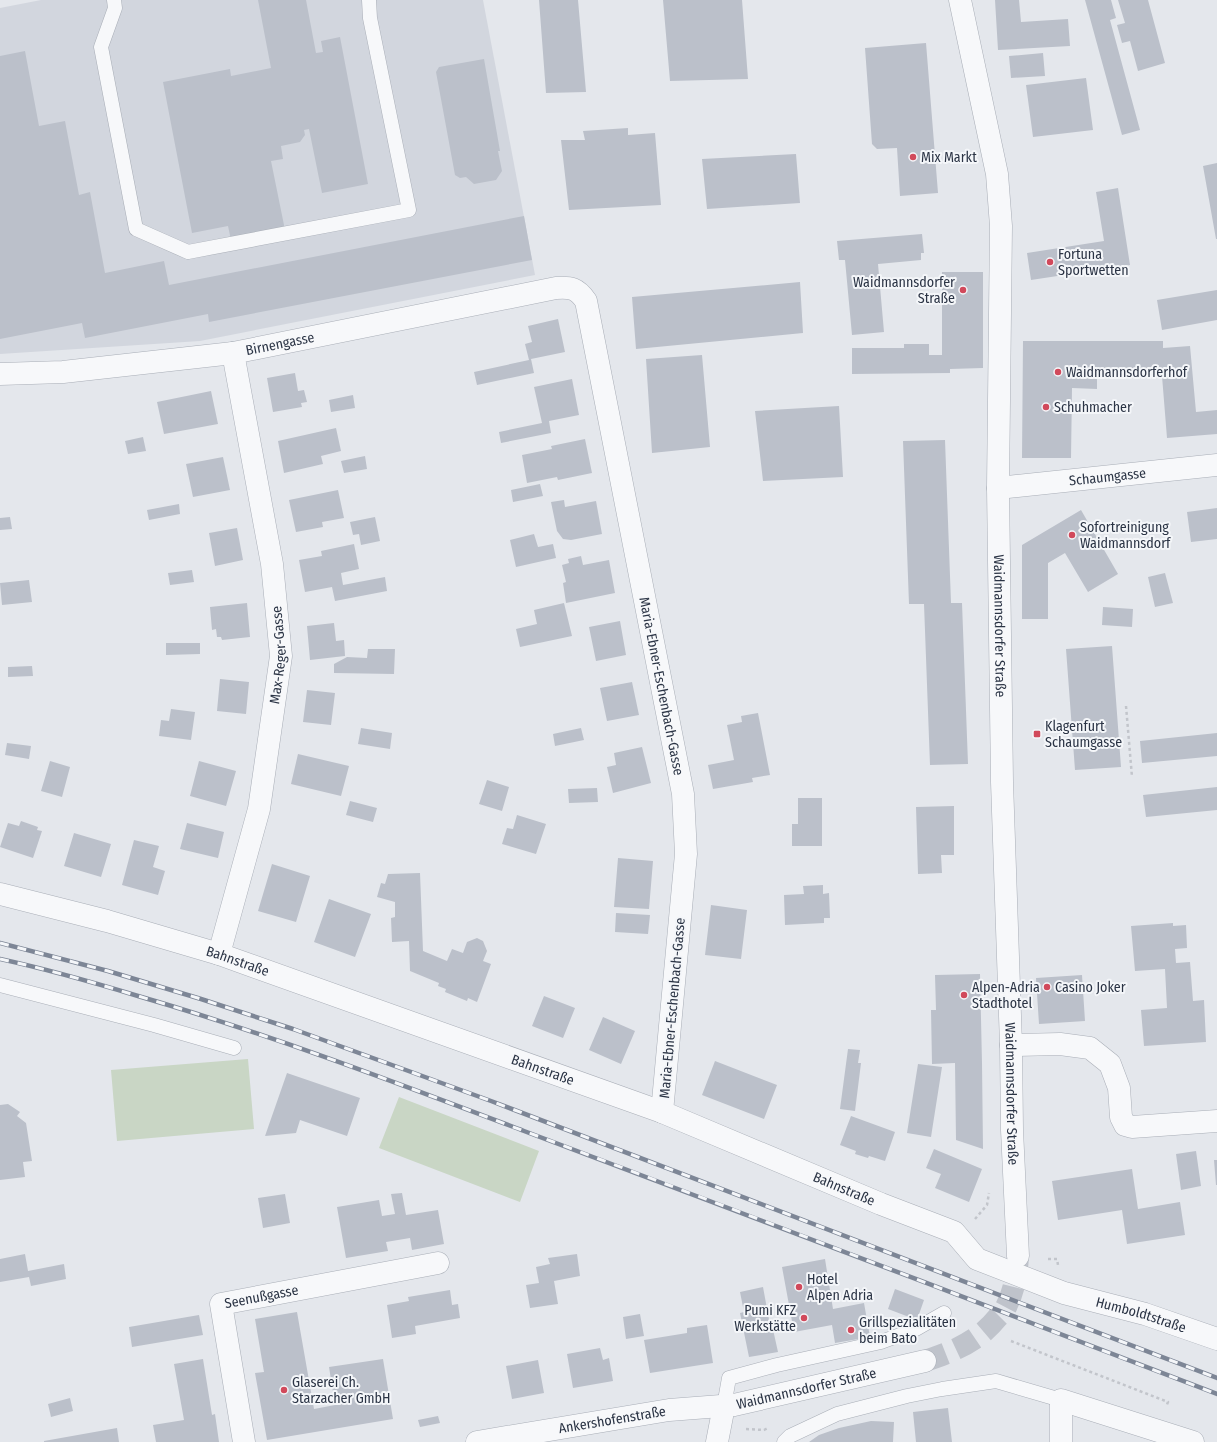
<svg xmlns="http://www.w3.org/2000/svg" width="1217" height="1442" viewBox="0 0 1217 1442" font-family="'Fira Sans Condensed',sans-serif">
<rect width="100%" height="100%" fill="#e4e7ec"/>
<path fill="#d2d6de" d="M41,0h442l52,275 -335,66 -200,13v-346z"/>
<path fill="#c9d6c5" d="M248,1059l6,70 -137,12 -6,-71z
M399,1097l140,54 -19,51 -141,-54z"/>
<path fill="#bbc0ca" d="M258,0h48l10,53 7,-1 -2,-11 19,-4 28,147 -46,9 -13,-64 -5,1 1,5 -5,7 -19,4 2,13 -12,2 14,69 -54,10 -3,-14 -36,7 -29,-151 67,-13 1,7 40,-8z
M539,0h39l8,92 -40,1z
M663,0h79l6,79 -78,2z
M995,0h24l2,22 47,-3 2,27 -72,4z
M1085,0h26l5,18 -6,2 30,110 -18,5z
M1118,0h30l17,63 -27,8 -8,-30 -8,2 -5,-18 8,-2z
M926,43l12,150 -38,3 -3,-48 -20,1 -5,-5 -7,-96z
M25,51l14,75 26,-5 14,74 11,-3 15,81 59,-12 5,24 355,-69 8,44 -323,62 -1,-8 -123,24 -3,-15 -82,16v-283z
M1043,53l2,23 -34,2 -2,-22z
M484,59l16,92h-2l4,20 -6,9 -22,4 -8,-7 -6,1 -5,-3 -19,-103 3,-5z
M1086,78l7,52 -60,7 -7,-52z
M628,128v7l27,-2 6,72 -92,5 -8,-70h24l-2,-9z
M796,154l4,49 -93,6 -5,-50z
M1217,163v76h-1l-13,-73z
M1118,188l12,77 -99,15 -4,-27 77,-12 -8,-49z
M922,234l2,19h-3v7l-43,4 6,68 -32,3 -7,-75h-6l-2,-19z
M942,272h41v96l-33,1v4l-98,1v-26h52v-4h25v11h13z
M800,282l3,51 -167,16 -4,-52z
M1217,290v30l-55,10 -5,-30z
M558,319l7,33 -34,7 3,14 -57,12 -3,-13 55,-12 -4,-16 7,-2 -4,-16z
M1023,341h140v7l27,-2 6,66 21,-2v24l-50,4 -5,-62 -65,-1v14l-25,-1 -1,70h-49z
M702,355l8,92 -58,6 -6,-94z
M295,373l3,18 6,-1 3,12 -6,1 1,4 -29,5 -6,-34z
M572,379l7,36 -30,6 2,12 -50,10 -2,-11 43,-9 -8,-36z
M211,391l7,33 -54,10 -7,-32z
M353,395l2,13 -24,4 -2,-12z
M839,406l4,71 -80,4 -8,-70z
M336,428l5,23 -20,5 2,8 -39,9 -6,-32z
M143,437l3,14 -18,3 -3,-13z
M585,439l7,34 -34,7 -1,-3 -30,6 -5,-28 30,-6 -1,-3z
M945,440l6,163h11l6,161 -38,1 -6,-161h-15l-6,-163z
M365,456l2,13 -23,4 -3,-12z
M223,457l7,33 -37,7 -7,-33z
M540,484l3,12 -30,6 -2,-12z
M338,490l6,28 -22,4 1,5 -27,5 -7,-32z
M564,500l1,7 31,-6 6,33 -31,6 -8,-1 -6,-8 -6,-29z
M179,504l1,10 -31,6 -2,-10z
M1217,508v31l-26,3 -4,-30z
M1081,510l37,64 -30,18 -23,-39 -17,10v56h-26v-74z
M10,517l2,12 -12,1v-12z
M375,517l5,24 -19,4 -2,-11 -6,1 -3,-13z
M237,528l6,32 -28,6 -6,-33z
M534,534l4,13 15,-3 3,14 -40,9 -6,-27z
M354,544l5,25 -18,4 2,12 42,-8 2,14 -52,10 -3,-14 -27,5 -6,-32 23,-4 -1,-5z
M581,556l2,9 26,-5 6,33 -49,10 -3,-20 3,-1 -4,-17 7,-2 -1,-4z
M192,570l2,12 -24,3 -2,-12z
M1165,573l8,30 -18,4 -7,-30z
M29,580l3,22 -30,3 -2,-22z
M247,603l3,34 -28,3 -1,-3h-4l-1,-8 -4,1 -2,-23z
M564,603l8,33 -52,11 -4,-18 21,-5 -3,-14z
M1103,607l30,2 -1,18 -30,-2z
M620,621l6,34 -30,6 -7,-34z
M334,623l2,18 8,-1 1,16 -35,4 -3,-34z
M166,643h34v11l-34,1z
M1112,646l9,121 -46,3 -9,-121z
M368,649h27l-1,25 -60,-1v-9l13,-7 20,1z
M32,666l1,10 -25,1v-10z
M220,679l29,3 -3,32 -29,-3z
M632,682l7,33 -32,6 -7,-33z
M307,690l28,3 -4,32 -28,-3z
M171,709l24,3 -4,28 -32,-4 2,-16 8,1z
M758,713l12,62 -18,3 1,4 -40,7 -5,-24 26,-5 -7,-35 15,-3 -1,-6z
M361,728l31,5 -2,16 -32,-5z
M581,728l3,12 -29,6 -2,-12z
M1217,733v23l-75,7 -2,-22z
M7,743l24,3 -2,13 -24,-4z
M642,747l9,36 -38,10 -6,-26 9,-2 -2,-12z
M298,754l51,12 -8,30 -50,-12z
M50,761l20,6 -8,30 -21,-6z
M199,761l37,10 -10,35 -36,-10z
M487,780l22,7 -7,24 -23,-7z
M1217,787v23l-71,7 -3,-22z
M597,788l1,14 -29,1 -1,-14z
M798,798h24v48h-30v-22h6z
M350,801l27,7 -4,14 -27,-7z
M954,806v49h-13l1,18 -24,1 -2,-67z
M517,815l29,9 -10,30 -34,-10 5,-16 6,1z
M21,821l17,6 -1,3 5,1 -9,27 -33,-11 8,-24 11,3z
M187,823l37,9 -6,26 -38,-9z
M74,833l37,11 -10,33 -37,-11z
M134,840l25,6 -6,21 12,4 -7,24 -36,-10z
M618,858l35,3 -4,48 -35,-2z
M272,864l38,12 -14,46 -38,-11z
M420,873l3,78 24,10 5,-12 11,4 4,-11 10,-4 6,3 4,10 -4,10 8,3 -14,38 -9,-4 -1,3 -22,-9 1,-3 -8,-3 1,-3 -29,-12 -1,-30 -17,1 -1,-24 4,-1v-15l-18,-5 4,-14 4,1 3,-10z
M823,885v9l6,-1 1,25h-6v5l-39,2 -1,-30 20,-1 -1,-8z
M329,899l42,15 -16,43 -41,-15z
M711,905l36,5 -6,49 -36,-4z
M616,913l34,2 -2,19 -33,-2z
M1173,923v3l13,-1 1,23 -12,1 1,14 14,-1 3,39 11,-1 2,42 -62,4 -3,-36 26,-2 -2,-39 -30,2 -4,-45z
M980,974l2,89 1,86 -27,-9 -1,-77 -23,1 -1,-54h5l-1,-35z
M1082,975l3,46 -46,3 -3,-46z
M544,996l31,12 -12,30 -31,-12z
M603,1017l32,14 -14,33 -32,-14z
M848,1049l12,1 -2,13h3l-6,48 -15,-2z
M715,1061l62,24 -13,34 -62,-24z
M918,1064l24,3 -11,70 -24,-4z
M287,1073l73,25 -13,38 -47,-16 -4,13 -31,3z
M8,1104l12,8 -3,4 9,7 6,38 -9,1 2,15 -25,3v-75z
M851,1116l44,16 -10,29 -16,-5 -1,2 -13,-4 1,-3 -16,-6z
M934,1149l48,20 -13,33 -34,-14 6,-14 -15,-6z
M1196,1151l5,35 -20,4 -5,-36z
M1214,1160h3v25h-1z
M1132,1169l6,40 42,-7 5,33 -58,9 -5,-34 -64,10 -6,-39z
M402,1193l4,22 32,-5 6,34 -32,6 -2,-12 -24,4 2,9 -42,7 -9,-51 42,-7 3,16 13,-2 -4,-20z
M285,1194l5,29 -27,5 -5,-30z
M25,1254l3,17 36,-7 2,15 -35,7 -2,-9 -29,5v-23z
M577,1254l3,22 -26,5 4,23 -28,4 -4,-23 13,-2 -3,-16 14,-3 -2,-6z
M825,1259l8,50 31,-6 6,34 -35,6 -3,-18 -38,7 -12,-65z
M763,1287l7,38h2l6,27 -29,5 -9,-44 4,-1 -4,-20z
M895,1289l29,11 -7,20 -29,-11z
M450,1290l2,15 6,-1 2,14 -45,8 1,8 -24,4 -5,-33 22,-4 -1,-4z
M297,1312l17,97 21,-4 -6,-38 54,-8 10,60 -126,21 -12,-67 9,-1 -9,-53z
M640,1314l4,22 -18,3 -3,-22z
M199,1315l4,20 -71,12 -3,-20z
M707,1325l6,38 -63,10 -6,-33 43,-7v-5z
M600,1348l3,12 6,-2 4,23 -40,7 -6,-34z
M203,1359l9,56 3,-1 4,28h-63l-3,-17 31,-5 -10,-56z
M538,1360l6,33 -32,6 -6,-33z
M70,1398l3,13 -22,6 -3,-13z
M948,1408l4,34h-36l-3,-30z
M438,1416l2,7 -20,4 -2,-7z
M871,1421l23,1 -1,20h-84l10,-7 20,-7z
M117,1428l2,14h-75v-1z"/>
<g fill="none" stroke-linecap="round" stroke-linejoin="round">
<path stroke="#bfc3cb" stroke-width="22" stroke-dasharray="22 11" stroke-linecap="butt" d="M925,1361c29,-10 53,-19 73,-44 3,-3 6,-6 8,-10 8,-15 11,-34 12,-51"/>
<g stroke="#a9aeb7" stroke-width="15">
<path id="service" d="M114,0l1,8 -14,39 35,182 52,23 221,-42 -39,-192 -1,-18
M0,985l154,40 80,23
M724,1406l5,-28 48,-13 104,-23 35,-13 28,-16
M784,1442l6,-6 47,-22 70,-18 35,-7 54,-8 65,19"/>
</g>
<g stroke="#a9aeb7" stroke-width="23">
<g id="minor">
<path id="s1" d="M0,374l63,-2 170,-19 323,-65c15,-1 21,0 30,13l97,493 3,60 -24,258"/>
<path id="s2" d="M998,488l219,-23"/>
<path id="s3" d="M0,894l107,27 112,33 443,158 219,92 73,28 23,27 87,34 81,21 72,25"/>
<path id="s4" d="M219,954l40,-145 22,-153 -9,-92 -39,-211"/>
<path d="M1011,1045l49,-1 30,4 20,16 9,24 2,29 4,8 7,2 85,-6"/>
<path id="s5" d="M244,1442l-23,-138 217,-41"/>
<path d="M1061,1442v-42l132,42"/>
</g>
</g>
<g stroke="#a9aeb7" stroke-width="23">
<g id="tertiary">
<path id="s6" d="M960,0l37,174 4,52 -3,262 4,294 9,263 1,85 6,126"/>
<path id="s7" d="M477,1442l192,-32 65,-5 191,-44"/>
<path d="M717,1442l7,-36"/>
</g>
</g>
<path stroke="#c2c5cb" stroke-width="2.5" stroke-dasharray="3 3" stroke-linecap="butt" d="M1126,706l6,71
M975,1219l12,-14 2,-12
M1048,1259h9l1,6
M1011,1341l157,61 -2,5
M746,1429l18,1 4,-2"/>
<use href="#service" stroke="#f7f8fa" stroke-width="14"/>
<use href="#minor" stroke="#f7f8fa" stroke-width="22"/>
<use href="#tertiary" stroke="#f7f8fa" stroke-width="22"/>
<g stroke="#7d8696" stroke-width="4.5">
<path id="rail" d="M0,943l108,28 93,28 92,30 198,72 726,277
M0,959c46,10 92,23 138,37 131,38 259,87 386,135 232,86 462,175 693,263"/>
</g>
<use href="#rail" stroke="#f4f6f9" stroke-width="3" stroke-dasharray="9" stroke-linecap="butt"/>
</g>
<g fill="#d1495b" stroke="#f4f6f9" stroke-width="1.5">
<circle cx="913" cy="157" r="4"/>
<circle cx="1050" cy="262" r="4"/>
<circle cx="963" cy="290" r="4"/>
<circle cx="1058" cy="372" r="4"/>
<circle cx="1046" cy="407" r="4"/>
<circle cx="1072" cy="535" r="4"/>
<rect x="1033" y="730" width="8" height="8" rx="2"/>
<circle cx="1047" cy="987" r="4"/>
<circle cx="964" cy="995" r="4"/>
<circle cx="799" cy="1287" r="4"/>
<circle cx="804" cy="1318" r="4"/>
<circle cx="851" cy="1330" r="4"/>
<circle cx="284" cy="1390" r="4"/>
</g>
<g text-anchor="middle" stroke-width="4" stroke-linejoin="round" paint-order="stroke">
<g font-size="14" fill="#2b3445" stroke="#f4f6f9" text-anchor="start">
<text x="921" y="162">Mix Markt</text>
<text x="1058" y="259">Fortuna<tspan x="1058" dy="16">Sportwetten</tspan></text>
<text x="955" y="287" text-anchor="end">Waidmannsdorfer<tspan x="955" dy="16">Straße</tspan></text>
<text x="1066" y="377">Waidmannsdorferhof</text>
<text x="1054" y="412">Schuhmacher</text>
<text x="1080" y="532">Sofortreinigung<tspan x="1080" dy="16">Waidmannsdorf</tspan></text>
<text x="1045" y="731">Klagenfurt<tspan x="1045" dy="16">Schaumgasse</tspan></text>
<text x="972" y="992">Alpen-Adria<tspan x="972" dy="16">Stadthotel</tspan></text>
<text x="1055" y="992">Casino Joker</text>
<text x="807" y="1284">Hotel<tspan x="807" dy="16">Alpen Adria</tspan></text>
<text x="796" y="1315" text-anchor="end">Pumi KFZ<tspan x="796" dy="16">Werkstätte</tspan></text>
<text x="859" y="1327">Grillspezialitäten<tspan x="859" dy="16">beim Bato</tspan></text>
<text x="292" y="1387">Glaserei Ch.<tspan x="292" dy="16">Starzacher GmbH</tspan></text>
</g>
<g font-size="14" fill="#2b3445" stroke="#f4f6f9">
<text dy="5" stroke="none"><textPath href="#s1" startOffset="282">Birnengasse</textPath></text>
<text dy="5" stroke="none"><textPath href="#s2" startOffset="110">Schaumgasse</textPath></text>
<text dy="5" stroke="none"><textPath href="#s6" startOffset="630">Waidmannsdorfer Straße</textPath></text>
<text dy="5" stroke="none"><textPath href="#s4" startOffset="306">Max-Reger-Gasse</textPath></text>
<text dy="5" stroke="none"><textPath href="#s1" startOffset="991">Maria-Ebner-Eschenbach-Gasse</textPath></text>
<text dy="5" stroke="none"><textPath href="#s3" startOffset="247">Bahnstraße</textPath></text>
<text transform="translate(672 1008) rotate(-85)" y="5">Maria-Ebner-Eschenbach-Gasse</text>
<text dy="5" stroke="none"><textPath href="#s3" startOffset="571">Bahnstraße</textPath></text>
<text dy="5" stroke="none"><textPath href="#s6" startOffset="1098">Waidmannsdorfer Straße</textPath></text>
<text dy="5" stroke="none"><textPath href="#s3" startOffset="895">Bahnstraße</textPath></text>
<text dy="5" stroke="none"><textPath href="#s5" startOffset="181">Seenußgasse</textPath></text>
<text dy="5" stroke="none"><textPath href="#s3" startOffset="1222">Humboldtstraße</textPath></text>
<text dy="5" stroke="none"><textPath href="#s7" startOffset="334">Waidmannsdorfer Straße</textPath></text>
<text dy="5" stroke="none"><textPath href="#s7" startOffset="137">Ankershofenstraße</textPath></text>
</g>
</g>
</svg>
